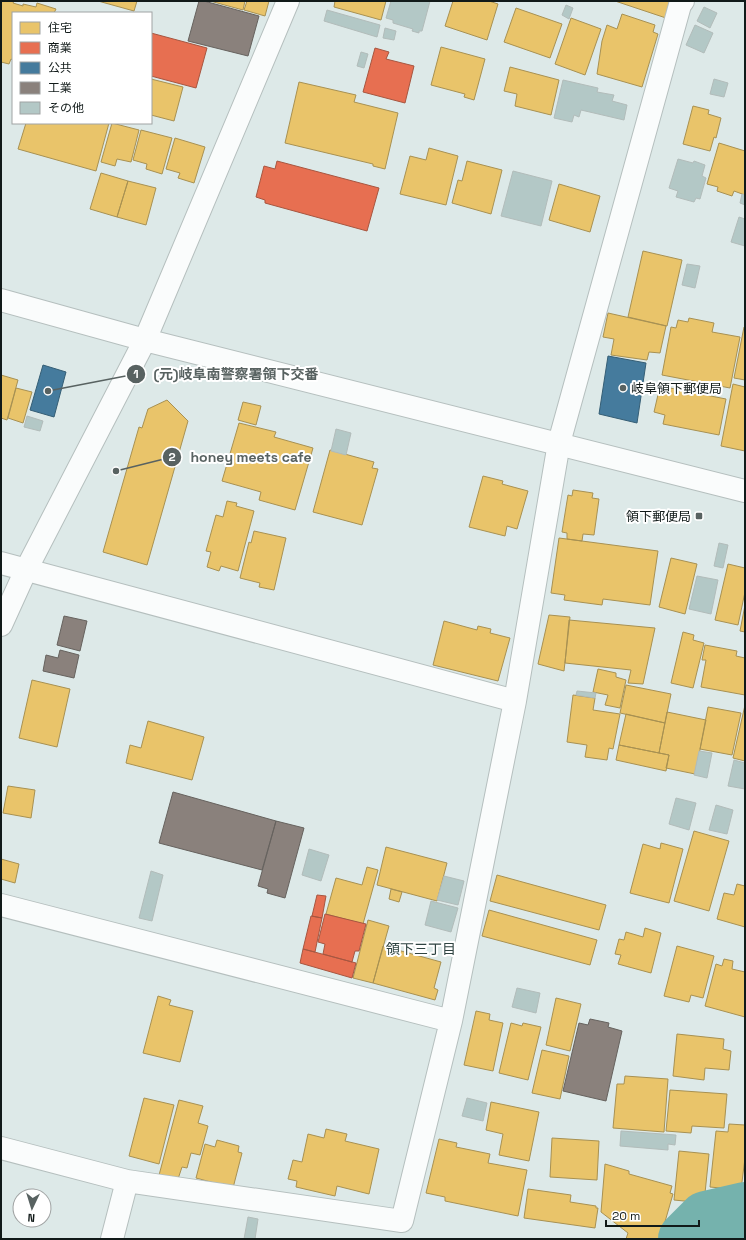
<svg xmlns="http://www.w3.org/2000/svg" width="746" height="1240" viewBox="0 0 746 1240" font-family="'Space Grotesk','Noto Sans JP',sans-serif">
<rect width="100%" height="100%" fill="#dde9e8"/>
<path fill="#e9c46a" stroke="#a89152" d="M1,1h13l-1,2 10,3v-2l13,3 1,-4 19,6 -2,4h-41v47l-2,-1 -2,5 -8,-2z
M98,1h39l-3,10z
M210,1h35l-2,9z
M247,1h22l-4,15 -21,-6z
M335,1h51l-5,19 -47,-13z
M453,1h36l9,3 -11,36 -42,-14z
M615,1h56l-5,17z
M516,8l46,16 -12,34 -46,-16z
M622,14l33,11 -2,7 5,2 -16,53 -45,-13 5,-33 5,-16 10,4z
M571,18l30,11 -16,46 -30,-11z
M441,47l44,12 -11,41 -10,-3 1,-3 -34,-9z
M510,67l49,13 -8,35 -36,-9 2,-12 -13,-3z
M151,79l32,8 -9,34 -23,-6z
M299,82l57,13 -2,7 44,11 -13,56 -12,-3v-2l-88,-21z
M693,106l16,4 -1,4 13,4 -5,20 -2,-1 -4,14 -27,-7z
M26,123h83l-13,48 -78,-22z
M112,123l27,7 -8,32 -14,-3 -2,7 -14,-4z
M141,130l31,8 -10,36 -16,-5 1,-5 -14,-4z
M175,138l30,9 -11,36 -16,-5 2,-5 -14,-4z
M719,143l26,8v44l-11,-4 -2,5 -15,-5 1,-4 -11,-3z
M429,148l29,8 -12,49 -46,-11 10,-38 16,4z
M467,161l35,9 -11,44 -39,-11 6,-23 4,1z
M101,173l27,8 -11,36 -27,-8z
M128,181l28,7 -10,37 -29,-8z
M559,184l41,12 -10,36 -41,-12z
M643,251l39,9 -15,66 -39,-9z
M608,313l58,13 -6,27 -11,-1 -2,8 -36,-5 3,-16 -11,-2z
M689,318l25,5 -2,9 28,5 -10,51 -68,-13 9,-48 5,1 2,-8 10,2z
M744,327h1v53l-11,-2z
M1,375l17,5 -11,40 -6,-2z
M733,384l12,3v64l-24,-5z
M660,386l66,13 -7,36 -56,-11 2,-9 -11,-3z
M16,388l16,4 -9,31 -15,-5z
M167,400l21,21 -41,144 -44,-13 36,-125 3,1 6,-19z
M243,402l18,4 -5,19 -18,-5z
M239,423l37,9 -2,5 39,11 -18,62 -36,-10 2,-8 -39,-11z
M330,450l44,12 -2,6 6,1 -16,56 -49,-13z
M483,476l20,5 -1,3 26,7 -11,38 -10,-3 -2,10 -36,-9z
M573,490l20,3 -1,5 7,1 -5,36 -11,-1 -1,7 -15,-2v-6l-5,-1 6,-37 4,1z
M227,501l10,2 -1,3 18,5 -16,60 -17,-5 -2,5 -12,-4 4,-15 -5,-1 10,-36 7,2z
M254,531l32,7 -12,52 -15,-3 1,-4 -20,-5 9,-36 2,1z
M559,538l99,13 -8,54 -47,-6 -1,6 -38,-5 1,-5 -14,-2z
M671,558l26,6 -12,50 -26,-7z
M728,564l17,4v24l-7,33 -23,-5z
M745,605v27l-5,-1z
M549,615l21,2 -6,54 -26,-7z
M569,620l86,8 -12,56 -15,-1 3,-13 -66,-7z
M444,621l33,9 1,-4 13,3 -1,4 20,5 -12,43 -65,-16z
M683,632l11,3 -1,5 11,3 -11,45 -22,-5z
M705,645l32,6 -1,5 9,2v37l-44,-8 5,-27h-4z
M598,669l18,4v4l10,3 -6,28 -15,-3 3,-10 -15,-3z
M32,680l38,9 -13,58 -38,-9z
M626,685l45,9 -6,29 -45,-10z
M573,695l22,3 -2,12 27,4 -7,35 -4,-1 -2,12 -22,-3 2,-12 -20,-3z
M745,705v56l-12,-3z
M708,707l33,6 -9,42 -32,-6z
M667,712l39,8 -11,54 -29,-6 3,-13 -10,-2z
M626,714l39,9 -6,30 -40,-8z
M148,721l56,16 -12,43 -66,-17 4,-18 11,3z
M619,745l50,10 -3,16 -50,-11z
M8,786l27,4 -4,28 -28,-5z
M694,831l35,10 -20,70 -35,-10z
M661,843l22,6 -14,54 -39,-10 13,-49 17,5z
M386,847l61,16 -10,38 -60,-16z
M1,859l18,5 -4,19 -14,-4z
M367,867l11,3 -15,54 -37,-10 10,-36 26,7z
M497,875l109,30 -7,25 -109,-29z
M737,884l8,2v41l-28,-8 7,-26 10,2z
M391,889l11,3 -3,10 -10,-3z
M489,910l108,30 -7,25 -108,-29z
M368,920l21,6 -16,57 -20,-5z
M645,928l16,5 -10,40 -33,-9 3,-9 -6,-1 4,-15 5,1 2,-8 17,5z
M383,946l58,16 -7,26 4,2 -3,10 -62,-17z
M677,946l37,10 -11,42 -12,-3 -2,7 -25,-6z
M724,959l9,2 -1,8 13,3v45l-40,-11 11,-42 6,2z
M158,996l13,4 -2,5 24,6 -13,51 -37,-9z
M556,998l25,6 -11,47 -24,-6z
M476,1011l14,3 -1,6 14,3 -10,48 -29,-6z
M511,1023l11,3 1,-3 18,4 -13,53 -29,-7z
M677,1034l47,5 -1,10 8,2 -2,19 -24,-2 -1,12 -31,-4z
M542,1050l27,6 -9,43 -28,-6z
M625,1076l43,3 -4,53 -51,-4 4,-44h7z
M670,1090l57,4 -3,34 -32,-2 -1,7 -25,-2z
M144,1098l30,7 -15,59 -30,-8z
M179,1100l24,6 -5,17 10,3 -8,29 -9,-2 -4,15 -5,-1 -4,12h-20z
M491,1102l48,10 -10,49 -30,-6 4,-21 -17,-4z
M729,1124l16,1v33l-4,32 -31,-3 6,-56 12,1z
M326,1129l21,5 -2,7 34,8 -10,45 -32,-8 -2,10 -39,-9 1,-6 -9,-2 5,-19 9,2 6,-28 16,4z
M552,1138l47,3 -2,39 -47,-3z
M439,1139l18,4 -1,4 34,7 -2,9 39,7 -9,46 -73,-15v-4l-19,-4z
M217,1140l22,6 -1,6 4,1 -9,35 -37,-10 9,-34 10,3z
M679,1151l30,3 -5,49 -30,-3z
M605,1164l24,7v3l43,12 -2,7 3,1 -13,45h-34l2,-6 -27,-21z
M528,1189l43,6 -1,7 26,4v2h2l-3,20 -71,-10z"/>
<path fill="#e76f51" stroke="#a75640" d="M151,33l56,15 -11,40 -45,-12z
M375,48l14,4 -3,7 28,7 -9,37 -42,-11z
M277,161l102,27 -12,43 -102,-28v-3l-9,-3 8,-31 11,3z
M317,895l9,1 -4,22 -10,-2z
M325,914l41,10 -7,27h-4l-3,11 -29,-8 2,-10 -7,-2z
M311,916l11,2 -7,34 -12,-3z
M303,949l53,14 -4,15 -52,-15z"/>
<path fill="#457b9d" stroke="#355e75" d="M608,356l38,7 -9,60 -38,-9z
M43,365l23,7 -12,45 -24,-7z"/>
<path fill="#8a817c" stroke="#66625e" d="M199,1h5l55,15 -11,40 -60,-15z
M64,616l23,5 -7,30 -23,-6z
M60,650l19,5 -5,23 -31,-7 3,-16 12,3z
M173,792l103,29 -14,49 -103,-27z
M276,821l28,7 -19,70 -18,-5 1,-4 -10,-3z
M590,1019l19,4 -1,4 14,4 -16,70 -43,-10 16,-68 9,2z"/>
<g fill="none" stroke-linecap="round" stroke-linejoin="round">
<path stroke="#75b2ad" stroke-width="56" d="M686,1239l20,-20 39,-9"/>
</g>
<path fill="#b3c8c6" stroke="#b2bcba" d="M391,1h39l-8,30h-3v2l-7,-2 1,-2 -20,-6v-3l-7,-2z
M566,5l7,3 -4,11 -7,-4z
M704,7l13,6 -7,15 -13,-7z
M327,10l53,15 -3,12 -53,-16z
M695,25l18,8 -9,20 -18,-8z
M385,28l11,3 -2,9 -11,-2z
M361,52l7,2 -4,14 -7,-2z
M714,79l14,4 -4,14 -14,-3z
M563,80l35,8 -1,4 17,3 -2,6 15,4 -3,15 -43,-10 -2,7 -5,-2 -2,7 -18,-4z
M678,159l15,4 1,-2 11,4 -3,11 4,2 -6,21 -4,-1 -2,4 -18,-5 2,-6 -9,-3z
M513,171l39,10 -11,45 -40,-10z
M742,194l3,1v10l-5,-2z
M739,217l6,2v27l-14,-4z
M687,264l13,2 -5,22 -13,-3z
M27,416l16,5 -3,10 -16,-4z
M336,429l15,4 -5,22 -15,-4z
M719,543l9,2 -5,23 -9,-2z
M697,576l21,4 -7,34 -22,-5z
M577,691l19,2 -1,5 -19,-3z
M699,751l13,2 -5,25 -13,-3z
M734,760l11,3v26l-17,-3z
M676,798l20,5 -7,27 -20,-6z
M716,805l17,5 -6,24 -18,-4z
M309,849l20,6 -8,26 -19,-6z
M151,871l12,4 -11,46 -13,-3z
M444,876l20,5 -6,24 -21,-5z
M431,901l27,7 -7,24 -26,-7z
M517,988l23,5 -4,20 -24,-6z
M467,1098l20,5 -4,18 -21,-5z
M621,1131l55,4 -1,10 -7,-1v6l-48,-4z
M248,1217l10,2 -3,20h-11z"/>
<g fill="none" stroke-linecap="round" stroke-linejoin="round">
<g stroke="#b5bfbe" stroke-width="24">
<path id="minor" d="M1,563l514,138
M1,905l450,116
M1,1148l126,33 275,40 49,-200 64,-320 44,-258 121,-438 3,-4
M112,1239l15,-58"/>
</g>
<g stroke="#b5bfbe" stroke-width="24">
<path id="tertiary" d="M1,300l144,40 600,151
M1,625l25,-55 119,-230 143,-339"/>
</g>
<use href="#minor" stroke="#fafcfc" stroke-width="22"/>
<use href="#tertiary" stroke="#fafcfc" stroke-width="22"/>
</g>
<g fill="#586261" stroke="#fff" stroke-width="1.5">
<circle cx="623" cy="388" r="4"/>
<rect x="695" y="512" width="8" height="8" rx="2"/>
</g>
<g text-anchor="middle" stroke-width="4" stroke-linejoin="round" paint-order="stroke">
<g font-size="13" fill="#111a19" stroke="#fff" text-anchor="start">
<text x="631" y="393">岐阜領下郵便局</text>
<text x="691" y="521" text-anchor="end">領下郵便局</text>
</g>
<g font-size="14" fill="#2f4442" stroke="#fff">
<text x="421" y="954">領下三丁目</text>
</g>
</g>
<path fill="none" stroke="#586261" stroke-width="1.5" d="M48 391L136 374M116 471L172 457"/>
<g fill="#586261" stroke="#fff" stroke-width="1.5">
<circle cx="48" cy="391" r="4"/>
<circle cx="116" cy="471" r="4"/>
<circle cx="136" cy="374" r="10"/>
<circle cx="172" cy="457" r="10"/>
</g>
<g font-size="12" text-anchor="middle" font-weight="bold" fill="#fff">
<text x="136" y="378">1</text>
<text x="172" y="461">2</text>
</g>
<g font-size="14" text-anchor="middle" font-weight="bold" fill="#586261" stroke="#fff" stroke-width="4" stroke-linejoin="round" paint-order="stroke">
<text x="236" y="379">(元)岐阜南警察署領下交番</text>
<text x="251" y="462">honey meets cafe</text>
</g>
<rect width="746" height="1240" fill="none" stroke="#111a19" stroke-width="4"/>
<rect x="12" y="12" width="140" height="112" fill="#ffffff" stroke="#a0a3a3"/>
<rect x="20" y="22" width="20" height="12" fill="#e9c46a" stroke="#a0a3a3"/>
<text x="48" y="32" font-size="12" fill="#111a19">住宅</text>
<rect x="20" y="42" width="20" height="12" fill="#e76f51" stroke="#a0a3a3"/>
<text x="48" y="52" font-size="12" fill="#111a19">商業</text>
<rect x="20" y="62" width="20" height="12" fill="#457b9d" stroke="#a0a3a3"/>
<text x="48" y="72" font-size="12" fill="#111a19">公共</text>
<rect x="20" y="82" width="20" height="12" fill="#8a817c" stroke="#a0a3a3"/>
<text x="48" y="92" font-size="12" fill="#111a19">工業</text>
<rect x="20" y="102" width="20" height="12" fill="#b3c8c6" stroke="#a0a3a3"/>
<text x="48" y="112" font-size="12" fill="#111a19">その他</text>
<g transform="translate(32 1208) rotate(184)"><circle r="19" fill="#ffffff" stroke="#a0a3a3"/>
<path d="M0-3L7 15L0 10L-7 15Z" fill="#586261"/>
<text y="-6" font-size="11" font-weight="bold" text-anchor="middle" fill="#111a19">N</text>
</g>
<path d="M606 1220v6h93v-6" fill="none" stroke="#111a19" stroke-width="2"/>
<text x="612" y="1220" font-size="12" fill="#111a19" stroke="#ffffff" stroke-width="3" paint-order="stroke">20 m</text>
</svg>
